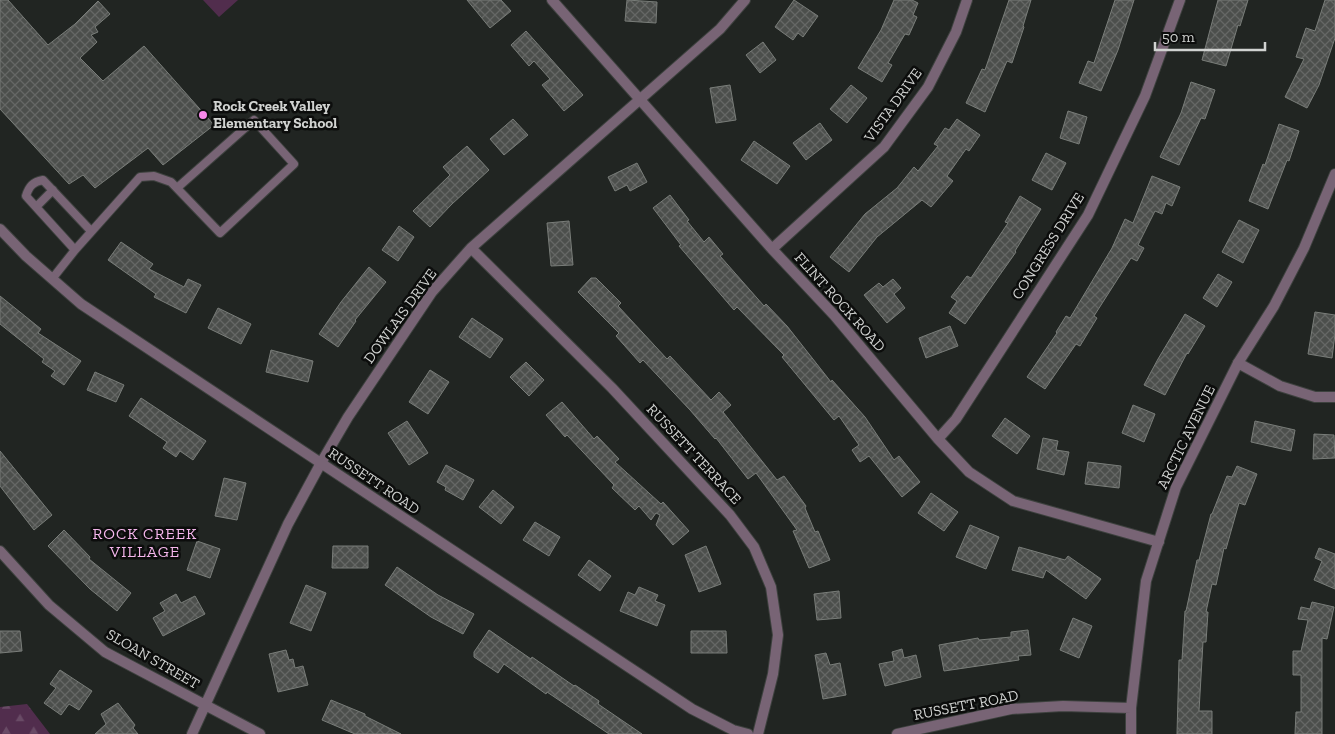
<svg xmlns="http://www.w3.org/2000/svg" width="1335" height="734" viewBox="0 0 1335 734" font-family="'Zilla Slab',serif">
<defs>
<pattern id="forest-firs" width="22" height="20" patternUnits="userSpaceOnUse" patternTransform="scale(1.25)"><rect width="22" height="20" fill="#512d4d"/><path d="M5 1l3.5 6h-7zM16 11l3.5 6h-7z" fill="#694b66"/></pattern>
<pattern id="building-cross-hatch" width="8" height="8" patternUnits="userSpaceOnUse" patternTransform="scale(1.25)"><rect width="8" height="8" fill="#4c4f4c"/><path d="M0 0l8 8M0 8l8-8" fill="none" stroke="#656765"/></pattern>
</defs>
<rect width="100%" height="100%" fill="#212522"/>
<path fill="url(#forest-firs)" d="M27,704l23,30h-50v-27z"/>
<path fill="#512d4d" d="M203,0h35l-19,17z"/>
<path fill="url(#building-cross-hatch)" stroke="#797d79" d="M0,0h8l40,45 27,-21 23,-23 12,13 -15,13 3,5 -7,3 6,7 -17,16 23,23 41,-35 70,79 -51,40 -15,-17 -53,40 -12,-13 -14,9 -69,-75z
M467,0h34l10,11 -21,17z
M627,0l30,2 -1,21 -31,-2z
M794,0l24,16 -15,21 -5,-4 -5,7 -18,-13z
M894,0h18l6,3 -5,12 4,2 -8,18 -4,-1 -17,29 4,2 -10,17 -24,-14 23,-38z
M1009,0h22l-8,26 1,1 -12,36 -5,-2 -22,51 -19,-9 16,-34 3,1z
M1115,0h19l-16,50 -17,41 -22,-8 9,-22 6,2z
M1218,0h30l-8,26 -2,-1 -12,41 -24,-6z
M1325,0h10v38l-16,47 -12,23 -22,-11 19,-38 -8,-2 10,-29 9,3z
M526,31l57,64 -19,16 -22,-26 8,-6 -16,-18 -5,5 -18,-21z
M763,42l13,18 -16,13 -14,-18z
M1191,82l24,8 -10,29 -4,-1 -22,47 -19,-8 21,-44z
M730,85l6,35 -20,3 -6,-35z
M851,85l16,13 -20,25 -17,-14z
M1068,111l19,6 -8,27 -19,-6z
M513,119l15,16 -24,20 -14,-16z
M957,119l23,16 -11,16 -3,-2 -19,27 6,5 -22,26 -9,-7 -45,37 -28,35 -19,-15 35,-43 32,-26 17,-21 4,4 20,-25 -4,-2 11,-16 4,2z
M820,123l12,17 -26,20 -13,-17z
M1279,124l20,7 -10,30 -2,-1 -19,49 -19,-8 14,-37 2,1z
M754,141l36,25 -13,18 -36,-24z
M467,146l22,24 -37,34 -22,23 -17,-16 37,-36 -7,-8z
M1046,153l20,10 -14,27 -20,-10z
M637,163l10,19 -17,9 -3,-6 -12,6 -7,-14z
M1152,176l28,11 -8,19 -6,-3 -4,11 -7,-3 -17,34 6,3 -7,13 -6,-3 -37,58 3,2 -17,28 -4,-2 -31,45 -18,-12 30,-44 -1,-1 10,-16 4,2 42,-70 13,-29 8,4z
M670,195l19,25 -2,1 17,21 5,-5 14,17 -3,2 44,50 2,-2 21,22 44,56 1,-2 33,37 29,43 5,-4 21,26 -18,15 -33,-41 -9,6 -8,-12 7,-5 -20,-29 -5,4 -52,-63 2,-2 -47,-48 -3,3 -55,-64 2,-1 -28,-37z
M1020,196l21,13 -26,42 1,1 -51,72 -16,-11 8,-12 -6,-4 16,-21 4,2 37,-55 -3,-1z
M1239,220l20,10 -16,33 -21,-11z
M569,221l4,44 -22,1 -4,-43z
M399,226l15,11 -16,24 -16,-11z
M121,242l32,22 -4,5 35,18 4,-8 13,6 -15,28 -32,-16 2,-3 -48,-34z
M369,267l17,15 -31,38 1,1 -18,26 -19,-13 22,-32z
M1218,274l14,8 -15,25 -14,-9z
M591,278h5l25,25 -3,3 49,53 3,-3 41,44 8,-8 12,13 -8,7 54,68 7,-4 22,30 -1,2 10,24 3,-1 12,29 -21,8 -16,-37 4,-1 -41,-57 -8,6 -32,-41 -1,1 -25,-29 -47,-50 -3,3 -24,-27 3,-3 -41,-41z
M893,279l8,9 -7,6 11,14 -18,15 -23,-28 15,-12 4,4z
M0,296l41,33 -3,4 43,28 -17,24 -13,-9 4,-5 -13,-9 2,-3 -44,-35z
M218,308l33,16 -10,20 -33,-16z
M1315,312l20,3v19l-3,24 -24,-4z
M1185,314l20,12 -17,28 -1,-1 -22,42 -21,-10 14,-26z
M472,318l31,21 -13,19 -31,-21z
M950,326l8,20 -32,12 -7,-20z
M271,350l42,11 -5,21 -42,-10z
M526,362l18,18 -15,16 -19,-19z
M430,370l19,12 -21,32 -19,-12z
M95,372l29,13 -8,17 -29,-12z
M141,398l65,43 -13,19 -13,-9 -4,6 -13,-9 4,-6 -38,-26z
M562,402l32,37 3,-3 22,23 -4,3 46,42 2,-2 26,29 -16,14 -17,-20 4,-10 -4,-2 -5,7 -12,-14 -4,4 -23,-22 2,-3 -47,-50 -2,2 -19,-22z
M1133,405l22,9 -11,28 -22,-9z
M1005,418l25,18 -13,18 -25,-18z
M407,421l21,32 -19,12 -21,-32z
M1255,421l40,9 -4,21 -40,-9z
M1314,434l20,1 1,23 -22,1z
M1043,438l15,3 -2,9 13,2 -5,23 -27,-6z
M0,451l52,64 -18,15 -34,-44z
M1088,462l33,4 -2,22 -34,-4z
M446,465l28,15 -11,20 -18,-10 1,-3 -9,-5z
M1237,466l20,8 -12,31 -6,-2 -13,46 -2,-1 -8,37 -4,-1 -6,28h2l-2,30h-3l-4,69h13v23h-35l2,-74h3l3,-49h1l11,-51h2l12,-46h1l15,-38 5,1z
M224,478l22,5 -9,37 -22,-4z
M493,490l21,17 -13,17 -22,-17z
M931,493l27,19 -14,19 -26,-18z
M535,522l25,15 -11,19 -26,-16z
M970,525l29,12 -13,32 -30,-12z
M64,530l26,27 -1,2 42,34 -14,18 -27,-22 -42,-43z
M197,541l23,8 -10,29 -23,-8z
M333,546h35v22h-36z
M706,546l15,38 -22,8 -14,-37z
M1019,547l46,13 3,-4 33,23 -15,20 -40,-29 -3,8 -31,-8z
M1319,548l16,6v35l-21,-9 8,-19 -7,-3z
M589,560l22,16 -11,15 -22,-16z
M397,567l41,28 36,19 -11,20 -32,-17 -46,-32z
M306,585l20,8 -15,38 -21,-8z
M639,587l19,8 -3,6 10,4 -8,21 -37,-15 8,-19 7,3z
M839,591l2,27 -24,2 -3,-26z
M176,594l5,9 14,-7 10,18 -42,22 -10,-18 12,-7 -5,-8z
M1312,602l22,5 -7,32 -5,-1v96h-27l1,-22h5v-37h-8v-24h8l7,-31 -10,-1 3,-12 9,2z
M1073,618l19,8 -13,32 -19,-8z
M489,630l42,29 1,-2 42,29 1,-1 24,16 -1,3 44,30h-33l-62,-42 -1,2 -42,-30 -6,9 -24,-16v-5z
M1028,630l3,25 -13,1 1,4 -75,11 -5,-26 39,-7 1,2 32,-3v-5z
M0,631h20l2,20 -22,2z
M691,631h35l1,22h-36z
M902,649l2,9 12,-3 5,22 -36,9 -6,-22 15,-3 -2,-9z
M286,650l3,10 4,-1 2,9 8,-2 5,19 -30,7 -9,-38z
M826,653l4,12 10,-2 6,32 -23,4 -8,-44z
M60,670l32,21 -13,19 -10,-6 -8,11 -17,-12 12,-15 -6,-4z
M331,700l34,14v2l36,18h-46l-33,-14z
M118,703l17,22 -2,3 5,6h-43l11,-10 -5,-10z"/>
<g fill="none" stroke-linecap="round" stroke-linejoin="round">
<g stroke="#3d413e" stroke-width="10">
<path id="service" d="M36,207l17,-17
M75,250l-49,-54c3,-10 7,-14 17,-16l48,51
M52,279l23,-29 65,-73 14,-1 17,6 49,51 74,-69 -40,-44 -77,68"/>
</g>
<g stroke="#3d413e" stroke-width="12">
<path id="minor" d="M552,0l220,249 62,66 104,124 31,33 44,29 146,41
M471,248l141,140 118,127 24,32 17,40 7,48 -5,39 -15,60
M772,249l112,-102 44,-60 28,-55 11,-32
M1238,363l42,23 35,11h20
M938,439l18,-20 132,-204 57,-119 35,-96
M0,551l49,54 56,47 155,82
M192,734l96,-210 33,-61 27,-46 84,-125 39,-44 249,-219 25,-29"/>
</g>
<g stroke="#3d413e" stroke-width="12">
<path id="tertiary" d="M0,229l26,27 55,48 611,405 41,21 15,4
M897,734l114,-25 52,-3 68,2
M1131,734v-26l15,-127 30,-94 62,-124 36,-57 30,-58 31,-74"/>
</g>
<use href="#service" stroke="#786475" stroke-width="8"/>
<use href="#minor" stroke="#786475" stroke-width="10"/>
<use href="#tertiary" stroke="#786475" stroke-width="10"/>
</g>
<circle fill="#f888ea" stroke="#0c0d0c" stroke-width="2" cx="203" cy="115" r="5"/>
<g text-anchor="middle" stroke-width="5" stroke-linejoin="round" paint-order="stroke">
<g font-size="15" fill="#d1d3d1" stroke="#0c0d0c">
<text transform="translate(893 105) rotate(-54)" y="5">VISTA DRIVE</text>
<text transform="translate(1048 246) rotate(-58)" y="5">CONGRESS DRIVE</text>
<text transform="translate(840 302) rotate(48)" y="5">FLINT ROCK ROAD</text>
<text transform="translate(400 316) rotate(-54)" y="5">DOWLAIS DRIVE</text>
<text transform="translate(1186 437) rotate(-64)" y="5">ARCTIC AVENUE</text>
<text transform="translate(694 454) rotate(47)" y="5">RUSSETT TERRACE</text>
<text transform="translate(374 481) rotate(34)" y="5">RUSSETT ROAD</text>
<text transform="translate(153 659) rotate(30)" y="5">SLOAN STREET</text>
<text transform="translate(966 705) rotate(-11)" y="5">RUSSETT ROAD</text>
</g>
<g font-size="15" font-weight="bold" fill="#d1d3d1" stroke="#0c0d0c" text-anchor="start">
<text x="213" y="111">Rock Creek Valley<tspan x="213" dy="17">Elementary School</tspan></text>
</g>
<g font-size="16" letter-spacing="1" fill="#f5b6ec" stroke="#0c0d0c">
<text x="145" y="539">ROCK CREEK<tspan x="145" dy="18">VILLAGE</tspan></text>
</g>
</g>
<path d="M1155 42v8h110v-8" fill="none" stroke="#d1d3d1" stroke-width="2.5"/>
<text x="1162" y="42" font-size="15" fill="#d1d3d1" stroke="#0c0d0c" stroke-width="4" paint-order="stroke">50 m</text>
</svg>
